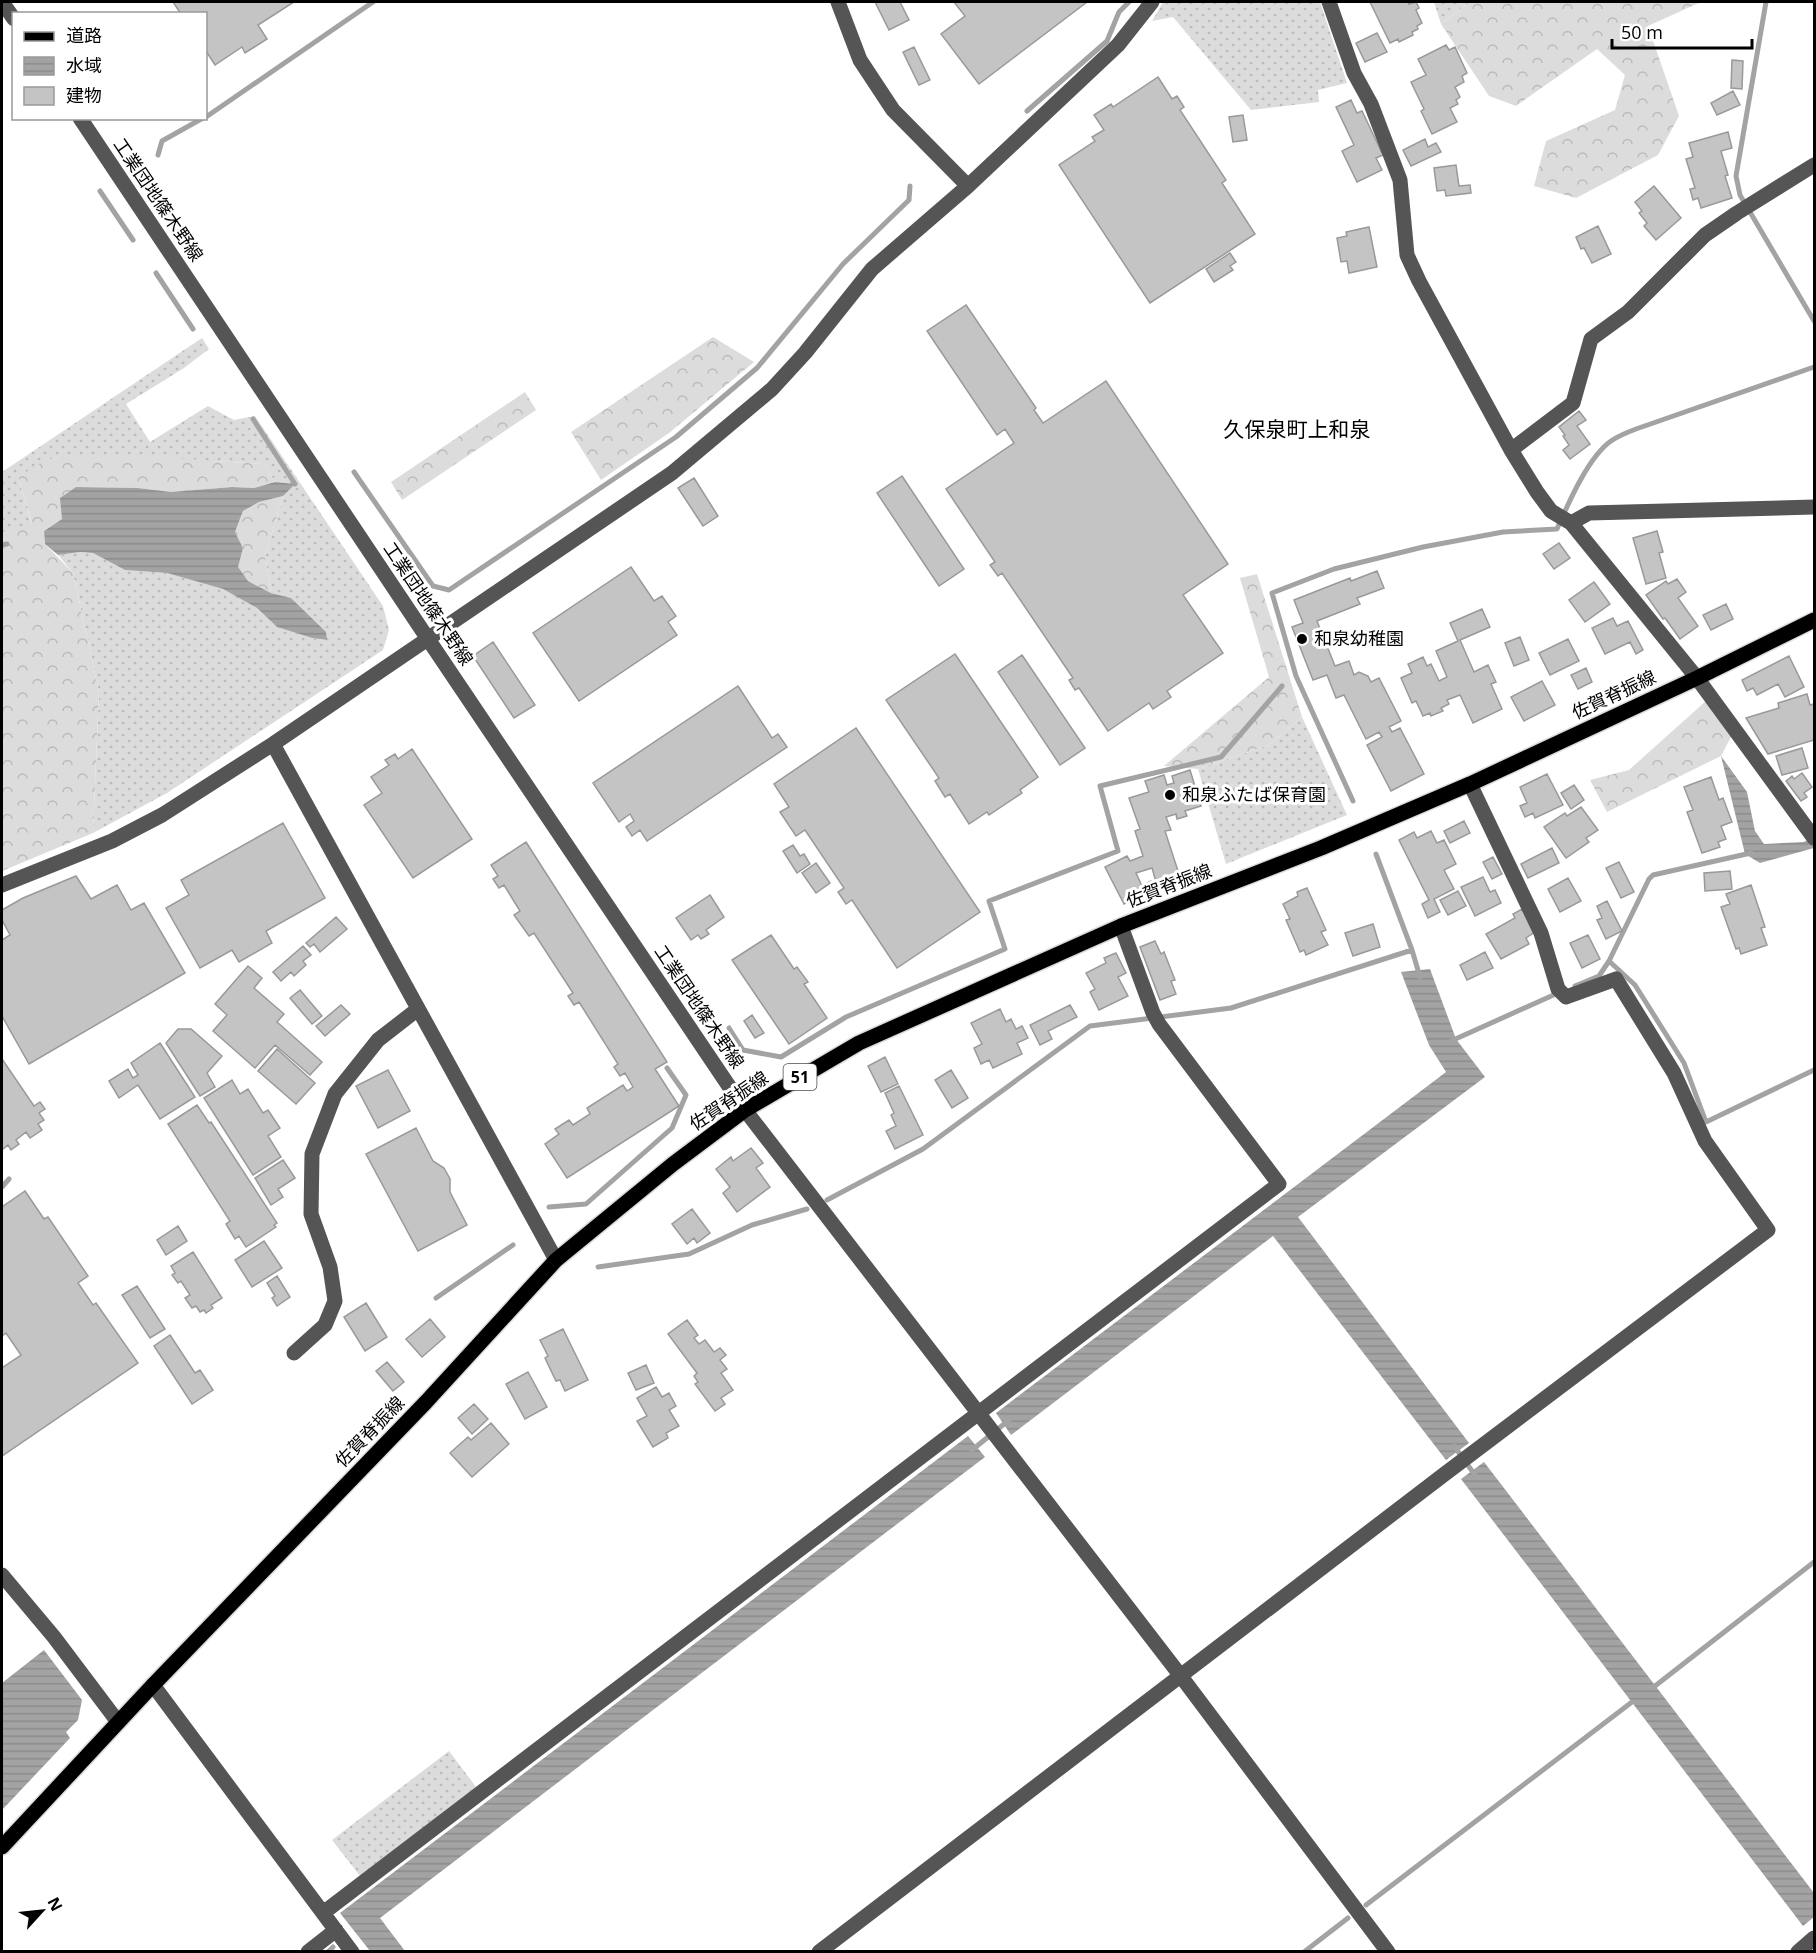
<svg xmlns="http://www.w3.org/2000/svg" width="1816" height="1953" viewBox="0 0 1816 1953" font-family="'Open Sans','Noto Sans JP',sans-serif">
<defs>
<pattern id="grass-dots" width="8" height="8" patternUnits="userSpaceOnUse" patternTransform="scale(1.5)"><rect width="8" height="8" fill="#dcdcdc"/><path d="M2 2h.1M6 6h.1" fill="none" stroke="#bbb" stroke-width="1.8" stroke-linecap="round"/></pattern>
<pattern id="forest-crowns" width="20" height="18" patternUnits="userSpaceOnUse" patternTransform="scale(1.5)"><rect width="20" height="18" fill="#dcdcdc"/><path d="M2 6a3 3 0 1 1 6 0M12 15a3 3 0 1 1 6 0" fill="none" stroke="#bbb"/></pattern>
<pattern id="water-rules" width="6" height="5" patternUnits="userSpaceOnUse" patternTransform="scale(1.5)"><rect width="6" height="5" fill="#a3a3a3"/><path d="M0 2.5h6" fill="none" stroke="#8b8b8b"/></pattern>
</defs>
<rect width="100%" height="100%" fill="#fff"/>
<path fill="url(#grass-dots)" d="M1163,2h157l27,81 -29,7 1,12 -68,8 -78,-93 -21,4z
M1434,2h36l-29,22z
M202,338l7,11 -25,19 -58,36 24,38 58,-36 26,14 21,-4 128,190 6,24 -6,20 -216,143 -74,40 6,-141 -26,-119 -15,-18 22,-3 13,1 32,17 42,3 56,16 34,19 20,19 35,11 14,2 -35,-42 -20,-5 -6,-38 18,-59 11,-12 -19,-2 -10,-18 -54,-3 -193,16 14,47 -30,9v-61z
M1302,717l45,98 -121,49 -28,-95 71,-24z
M449,1751l27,36 -116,89 -28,-36z"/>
<path fill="url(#forest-crowns)" d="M1470,2h231l-53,24 31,90 -21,39 -82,43 -42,-12 12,-45 69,-31 10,-35 -28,-26 -81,57 -27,-10 -48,-72z
M713,337l41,25 -85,71 -68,47 -30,-48z
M525,392l11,18 -134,90 -11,-18z
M138,454l73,7 54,3 10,18 -21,6 -22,-1 -61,5 -33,-4 -62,-1 -14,32 -18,12 1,13 28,29 26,119 -6,141 -91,38v-338l30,-10 -14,-46 29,-18z
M283,496l-18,59 6,38 -23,-12 -11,-14 6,-19 -8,-16 8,-21 16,-9z
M1257,574l45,143 -33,28 -71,24 -34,-3 105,-89 -29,-99z
M1707,700l25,35 -11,21 -114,56 -17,-32 39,-10z"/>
<path fill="url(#water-rules)" d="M275,482l20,2 -12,12 -24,6 -16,9 -8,21 8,16 -5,19 10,14 23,12 20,5 35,34 1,8 -15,-2 -35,-11 -20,-19 -34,-19 -56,-16 -42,-3 -32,-17 -13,-1 -22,3 -13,-11 -1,-13 18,-12 -2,-21 16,-11 62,1 33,4 61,-5 22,1z
M1721,756l26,36 8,39 9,13 40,-2 10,-6v12l-54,15 -15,-9z
M1430,969l26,70 29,38 -187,140 171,226 -23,17 -173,-224 -262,199 -15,-22 450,-341 -17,-27 -28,-73z
M968,1436l17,21 -605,461 25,33h-35l-30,-38z
M1484,1462l330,431v24l-11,9 -342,-447z
M44,1650l38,50 -4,20 -12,12 4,6 -68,72v-127z"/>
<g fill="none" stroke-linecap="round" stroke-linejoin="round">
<path stroke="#a3a3a3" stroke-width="5" d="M1766,2l-30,174 4,19 74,126
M1027,111l80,-70 12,-29 10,-10
M206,117l167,-115
M158,155l4,-14 41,-23
M100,191l33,49
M156,273l37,56
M253,419l42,65
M354,472l79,114 16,4 227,-153 81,-69 86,-104 66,-64 1,-14
M2,545l5,-1
M1353,801l-57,-125 -24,-83 62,-24 89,-22 80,-15 54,-3c11,-25 31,-72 54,-88 7,-5 17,-9 25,-12l178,-62
M1376,854l36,96 8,27
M1609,961l26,24 49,78 22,59 108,-52
M1575,986l24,-10 10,-15 40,-82 4,-4 98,-22
M729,1028l14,22 38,7 65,-40 159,-68 -16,-48 129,-50 -18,-65 121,-29 61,-71
M1451,1041l107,-48
M2,1187l7,-8
M827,1200l96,-51 167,-123 141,-18 181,-58
M549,1207l37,-3 86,-76 14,-33 -19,-27
M598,1267l91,-13 63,-29 55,-16
M436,1298l77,-53
M1454,1446l21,29
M972,1450l37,-30
M1655,1686l159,-124
M1366,1905l266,-203
M328,1952l5,-5
M1304,1952l44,-34"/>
</g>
<path fill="#c4c4c4" stroke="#999" stroke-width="1.5" d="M173,2h121l-36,23 9,14 -22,14 -3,-6 -27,18 -9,-14v-37h-25z
M875,2h25l9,18 -20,10z
M954,2h133l-108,82 -38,-50 24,-18z
M1370,2h38l1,2 7,-2 3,6 -3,2 6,13 -5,3 1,3 -6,3 1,3 -14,7 -1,-3 -8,4z
M1377,33l10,19 -22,10 -9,-19z
M1446,45l3,5 6,-3 12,26 -5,3 2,6 -9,5 5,10 -4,3 2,4 -8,4 7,14 -25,12 -11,-23 3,-2 -13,-27 15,-7 -8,-16z
M914,47l16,33 -11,5 -16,-33z
M1732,60l11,1 -1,28 -11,-1z
M1158,77l14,22 5,-3 7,11 -4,3 46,70 -4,3 33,51 -105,69 -91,-138 36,-24 -3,-4 12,-7 -10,-15 17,-11 2,3z
M1733,91l7,14 -23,10 -6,-12z
M1351,100l6,13 5,-2 21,44 -7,3 6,12 -25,12 -15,-31 12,-6 -18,-38z
M1243,115l4,25 -14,2 -4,-25z
M1728,132l4,16 -11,3 7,24 -3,1 7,22 -31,10 -3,-10 -5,2 -3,-11 5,-1 -9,-29 7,-2 -4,-14z
M1425,139l3,8 8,-4 5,9 -30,14 -8,-16z
M1456,165l3,21 11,-1 1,8 -25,3 -1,-6 -8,1 -3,-23z
M1654,186l27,32 -25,22 -12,-14 3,-3 -8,-10 3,-2 -7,-9z
M1598,226l13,28 -19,9 -8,-15 -3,1 -5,-12z
M1369,227l8,40 -28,6 -2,-12 -6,1 -4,-24 10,-2 -1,-4z
M1230,253l6,9 -6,4 3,4 -19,12 -8,-13z
M966,305l70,103 -2,2 9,13 63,-42 122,183 -45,31 40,58 -56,38 4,6 -18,12 -4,-6 -41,28 -29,-43 -4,2 -6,-10 4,-2 -71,-105 -4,3 -8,-11 5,-3 -49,-73 68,-46 -9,-14 -8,6 -70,-104z
M1579,411l7,9 -9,6 13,18 -20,15 -7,-9 6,-5 -6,-9 2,-1 -6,-8z
M902,476l62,93 -25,17 -62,-93z
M694,478l24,38 -15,10 -25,-38z
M1657,531l6,21 -4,1 7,25 -20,6 -13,-46z
M1559,543l11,15 -16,11 -11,-15z
M631,567l23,34 8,-5 14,20 -8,6 9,13 -98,66 -46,-68z
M1377,571l7,17 -27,10 3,6 -43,17 18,45 14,-5 5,14 5,-3 9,4 3,6 8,-4 22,43 -12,6 3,5 8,-4 24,46 -33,17 -24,-46 15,-8 -3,-5 -13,7 -22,-44 -8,3 -9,-23 -14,5 -21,-53 11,-4 -9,-23 56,-22 1,3z
M1677,579l9,13 -8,6 20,28 -18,13 -15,-21 -2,1 -17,-24 20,-14 2,3z
M1594,582l16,22 -25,18 -16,-22z
M1726,604l7,15 -22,11 -8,-15z
M1482,609l8,18 -30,13 14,32 14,-7 8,17 -5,2 11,25 -29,14 -13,-28 -13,5 2,4 -8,4 2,3 -12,5 -1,-3 -7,3 -7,-15 -4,2 -11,-25 11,-5 -4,-9 15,-7 4,9 4,-2 8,17 8,-4 -11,-26 22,-10 -8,-18z
M1613,618l4,8 11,-5 15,29 -7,4 -6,-12 -25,12 -13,-26z
M1520,637l9,23 -15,6 -9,-23z
M1568,639l11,22 -29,14 -11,-22z
M493,642l42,63 -21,13 -41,-62z
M955,654l83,123 -18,13 2,3 -33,22 -2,-3 -18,12 -19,-30 -5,3 -10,-16 4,-3 -53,-78z
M1022,655l63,93 -25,17 -62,-93z
M1789,656l15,31 -19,10 -7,-13 -21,11 -4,-7 -6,3 -5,-11z
M1586,668l6,14 -14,7 -7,-14z
M1542,681l13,24 -31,16 -13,-24z
M738,686l34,52 6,-4 9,13 -140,94 -7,-11 -8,6 -6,-9 8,-6 -4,-7 -11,8 -26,-39z
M1807,694l3,11 4,-1v36l-46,14 -22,-36 33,-10 -1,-5z
M856,728l124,184 -83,56 -45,-68 -6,4 -8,-12 6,-4 -39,-58 -9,6 -16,-24 9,-5 -15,-23z
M1802,748l6,20 -26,7 -6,-19z
M412,749l60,90 -59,39 -49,-73 18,-12 -11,-16 18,-12 -4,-5 10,-6 3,5z
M1190,770l11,36 -16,5 2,5 -10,3 -1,-5 -10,3 5,13 -6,1 14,43 -23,8 -4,-14 -16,5 6,13 9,-5 4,7 -31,16 -19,-37 22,-11 3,5 13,-5 -8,-25 5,-2 -11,-31 20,-6 -4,-11 19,-6 3,10 7,-2 -2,-7z
M1802,773l10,14 -8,6 3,4 -6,4 -15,-20 6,-5 2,3z
M1547,774l16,31 -28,13 -2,-5 -8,4 -5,-11 7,-3 -7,-16z
M1711,777l8,23 4,-2 9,24 -11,4 5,13 -8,3 2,5 -18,6 -15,-41 6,-2 -9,-23z
M1574,785l10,15 -13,9 -10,-16z
M1581,807l17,23 -12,8 3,4 -23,16 -22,-31 21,-14 2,3z
M1464,821l6,12 -20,10 -6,-12z
M283,823l42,75 -59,33 6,12 -33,19 -7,-12 -32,18 -34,-60 23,-13 -8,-15z
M1431,831l6,12 7,-3 12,24 -12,6 10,19 -20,10 6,13 -12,6 -6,-14 7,-4 -30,-60 15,-8 3,6z
M526,842l141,220 -12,7 24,37 -112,72 -22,-34 14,-10 -4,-5 14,-9 4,5 17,-11 -3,-6 36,-23 4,6 6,-4 -8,-14 -5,3 -6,-9 4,-3 -39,-62 -5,3 -6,-9 5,-3 -39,-60 -5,3 -15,-21 6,-4 -16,-26 -5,3 -6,-9 5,-3 -7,-11z
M793,845l7,11 4,-2 6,10 -13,9 -14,-22z
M1552,848l7,15 -31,15 -7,-14z
M1493,857l9,17 -10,5 -9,-17z
M1619,862l15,30 -13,6 -15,-30z
M816,863l14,20 -14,10 -14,-20z
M1730,871l2,18 -27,2 -1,-18z
M76,876l15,23 26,-14 14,25 13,-7 41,70 -156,91 -27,-48v-76l8,-5 -8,-15v-10l21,-12z
M1483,877l7,15 5,-2 6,13 -26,13 -14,-29z
M1568,878l13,23 -21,11 -12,-23z
M1751,885l14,42 -4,1 6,17 -26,9 -2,-6 -3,1 -15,-42 9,-3 -4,-10z
M1307,888l19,42 -5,2 7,13 -22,10 -2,-5 -4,2 -14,-32 4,-1 -7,-15 15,-8 -1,-4z
M1458,891l8,15 -18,9 -8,-15z
M710,895l14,22 -18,13 3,4 -8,5 -3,-4 -7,5 -15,-22z
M1607,901l15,30 -16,8 -9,-19 5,-2 -5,-12z
M1522,909l13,23 -9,6 3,6 -28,15 -15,-25 29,-16 -2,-4z
M336,917l11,12 -27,23 -6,-8 -4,3 -4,-4z
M1373,924l7,23 -27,9 -8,-23z
M771,935l23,34 3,-2 11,15 -4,2 23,34 -38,26 -57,-84z
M1588,935l12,24 -18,9 -12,-25z
M1155,941l6,13 3,-2 11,28 -4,1 5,13 -16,6 -20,-53z
M303,946l8,9 -8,6 3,4 -12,11 -3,-4 -10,9 -8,-9z
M1485,952l8,16 -26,12 -7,-15z
M1116,953l10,20 -8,4 10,19 -29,14 -9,-18 5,-3 -9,-16 20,-10 -2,-5z
M248,966l14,12 -8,10 30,26 -7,8 45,40 -12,13 -35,-30 -20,23 -42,-37 14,-16 -12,-11z
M300,990l22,26 -10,8 -22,-26z
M341,1005l9,9 -25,22 -9,-10z
M1070,1005l7,12 -29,14 4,8 -12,6 -10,-20z
M1000,1009l6,13 5,-3 5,10 6,-3 6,12 -11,5 5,11 -29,14 -4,-8 -8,4 -7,-16 8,-4 -11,-21z
M752,1015l12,18 -9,5 -11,-17z
M178,1029h13l31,27 -15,17 8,14 -15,9 -34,-53z
M160,1043l35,54 -35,22 -22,-34 -19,13 -10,-17 19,-12 5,9 5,-3 -7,-12z
M277,1049l38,34 -19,21 -38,-33z
M885,1057l13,27 -17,8 -13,-26z
M2,1059l32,47 6,-4 5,7 -6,4 5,7 -6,4 4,6 -12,8 -4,-6 -10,8 3,4 -8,6 -3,-5 -6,5z
M388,1070l22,41 -32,17 -22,-42z
M951,1070l17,28 -16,10 -17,-28z
M232,1080l8,14 8,-5 15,24 5,-3 12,18 -12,8 13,21 -28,18 -49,-77z
M899,1086l24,49 -28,14 -9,-18 10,-5 -5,-11 3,-2 -9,-20z
M197,1105l12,18 2,-1 66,101 -3,2 2,2 -30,20 -7,-11 -4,3 -9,-15 4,-3 -62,-97z
M416,1128l17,33 11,7 6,11v13l17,33 -49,26 -52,-97z
M751,1148l12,15 -7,5 14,19 -33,25 -14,-19 7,-6 -14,-18 15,-12 2,4z
M283,1160l12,18 -17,11 5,8 -12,8 -16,-27z
M25,1191l19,28 4,-2 40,59 -10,7 15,22 3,-2 42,60 -136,93v-88l19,-13 -15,-22 -4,3v-129z
M692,1209l18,24 -13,10 -3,-5 -7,6 -15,-20z
M178,1226l9,15 -21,14 -9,-15z
M264,1241l18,27 -30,19 -17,-27z
M193,1252l29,46 -11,7 2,3 -7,5 -2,-3 -4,2 -4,-6 -4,2 -7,-10 5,-3 -9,-14 -3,2 -6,-8 3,-2 -4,-7z
M277,1276l13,21 -13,9 -5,-8 3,-2 -8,-13z
M137,1286l28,43 -15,9 -28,-43z
M366,1303l21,34 -22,14 -21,-34z
M430,1319l15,18 -23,20 -16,-18z
M687,1320l11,15 -4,3 5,6 6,-4 9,12 6,-4 6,7 -6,5 7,9 -6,4 12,17 -12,8 4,6 -10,7 -20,-27 3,-2 -4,-6 3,-3 -29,-39z
M563,1329l25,51 -23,11 -5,-11 -4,1 -11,-23 3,-2 -8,-16z
M170,1335l25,38 5,-3 13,20 -21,14 -38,-58z
M387,1362l17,20 -11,9 -17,-20z
M646,1365l8,18 -18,7 -8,-17z
M528,1372l19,35 -22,12 -19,-35z
M656,1387l6,10 7,-4 7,13 -7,4 10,16 -13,7 2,5 -15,9 -16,-26 10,-5 -10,-18z
M474,1404l14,15 -16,15 -14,-16z
M491,1423l18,21 -37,33 -22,-24 18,-16 3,3z"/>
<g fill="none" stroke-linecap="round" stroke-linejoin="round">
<g stroke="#dbdbdb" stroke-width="18">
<path id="major" d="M2,1847l151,-162 273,-283 130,-142 117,-96 72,-54 114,-67 262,-117 200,-78 149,-64 227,-106 117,-58"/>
</g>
<path stroke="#555" stroke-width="15" d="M2,2l12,17
M838,2l22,58 33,50 75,76
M1329,2l25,71 17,31 29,76 7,75 12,26 92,169 26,42 14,19 20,12 126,155 117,160
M80,118l348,521 317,471 435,565 208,277
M1511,450l62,-47 18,-64 37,-27 77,-77 32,-22 77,-48
M1571,523l18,-10 225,-6
M273,744l283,516
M2,885l110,-44 50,-26 111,-71 399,-271 100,-84 33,-36 67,-84 96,-83 150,-141 34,-43
M294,1353l31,-28 10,-24 -5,-34 -19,-53 1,-60 23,-60 43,-54 40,-31
M2,1575l52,62 64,85
M153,1685l199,267
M323,1913l956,-729 -120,-160 -6,-11 -32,-87
M308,1952l28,-22
M819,1952l627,-479 322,-243 -63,-89 -31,-68 -58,-94 -50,18 -8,-8 -17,-56 -71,-149
M1798,1952l16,-14"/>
<use href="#major" stroke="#000" stroke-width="15"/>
</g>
<g fill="#000" stroke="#fff" stroke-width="2">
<circle cx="1302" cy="639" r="6"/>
<circle cx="1170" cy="795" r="6"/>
</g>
<g text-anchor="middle" stroke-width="6" stroke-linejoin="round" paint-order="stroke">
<rect fill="#fff" stroke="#4c4c4c" stroke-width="1.5" x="783.5" y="1064" width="33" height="26" rx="4.5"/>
<g font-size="16" font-weight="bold" fill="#000">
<text x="800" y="1083">51</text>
</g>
<g font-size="18" fill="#000" stroke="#fff">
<text transform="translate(158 200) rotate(56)" y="6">工業団地篠木野線</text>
<text transform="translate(428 604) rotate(56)" y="6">工業団地篠木野線</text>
<text transform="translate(1614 695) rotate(-25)" y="6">佐賀脊振線</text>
<text transform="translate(1169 886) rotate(-21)" y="6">佐賀脊振線</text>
<text transform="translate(699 1007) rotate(56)" y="6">工業団地篠木野線</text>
<text transform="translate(729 1101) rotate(-34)" y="6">佐賀脊振線</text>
<text transform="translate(370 1432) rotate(-46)" y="6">佐賀脊振線</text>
</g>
<g font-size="18" fill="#000" stroke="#fff" text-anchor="start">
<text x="1314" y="645">和泉幼稚園</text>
<text x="1182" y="801">和泉ふたば保育園</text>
</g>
<g font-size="21" fill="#000" stroke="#fff">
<text x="1297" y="437">久保泉町上和泉</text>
</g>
</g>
<rect width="1816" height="1953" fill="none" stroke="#000000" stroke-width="6"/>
<rect x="12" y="12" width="195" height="108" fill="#ffffff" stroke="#999999" stroke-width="1.5"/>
<rect x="24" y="32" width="30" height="9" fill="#000000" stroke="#999999" stroke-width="1.5"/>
<text x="66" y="42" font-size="18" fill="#000000">道路</text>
<rect x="24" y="57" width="30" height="18" fill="url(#water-rules)" stroke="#999999" stroke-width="1.5"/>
<text x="66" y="72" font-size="18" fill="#000000">水域</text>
<rect x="24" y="87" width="30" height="18" fill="#c4c4c4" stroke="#999999" stroke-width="1.5"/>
<text x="66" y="102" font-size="18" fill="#000000">建物</text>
<g transform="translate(42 1911) rotate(63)" stroke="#ffffff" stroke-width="4.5" paint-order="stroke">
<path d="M0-4.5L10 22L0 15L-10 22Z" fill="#000000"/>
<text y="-9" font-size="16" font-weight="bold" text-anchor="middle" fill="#000000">N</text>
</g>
<path d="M1612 39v9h140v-9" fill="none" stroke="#000000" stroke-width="3"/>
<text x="1621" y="39" font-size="18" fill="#000000" stroke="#ffffff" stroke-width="4.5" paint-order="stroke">50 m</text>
</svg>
